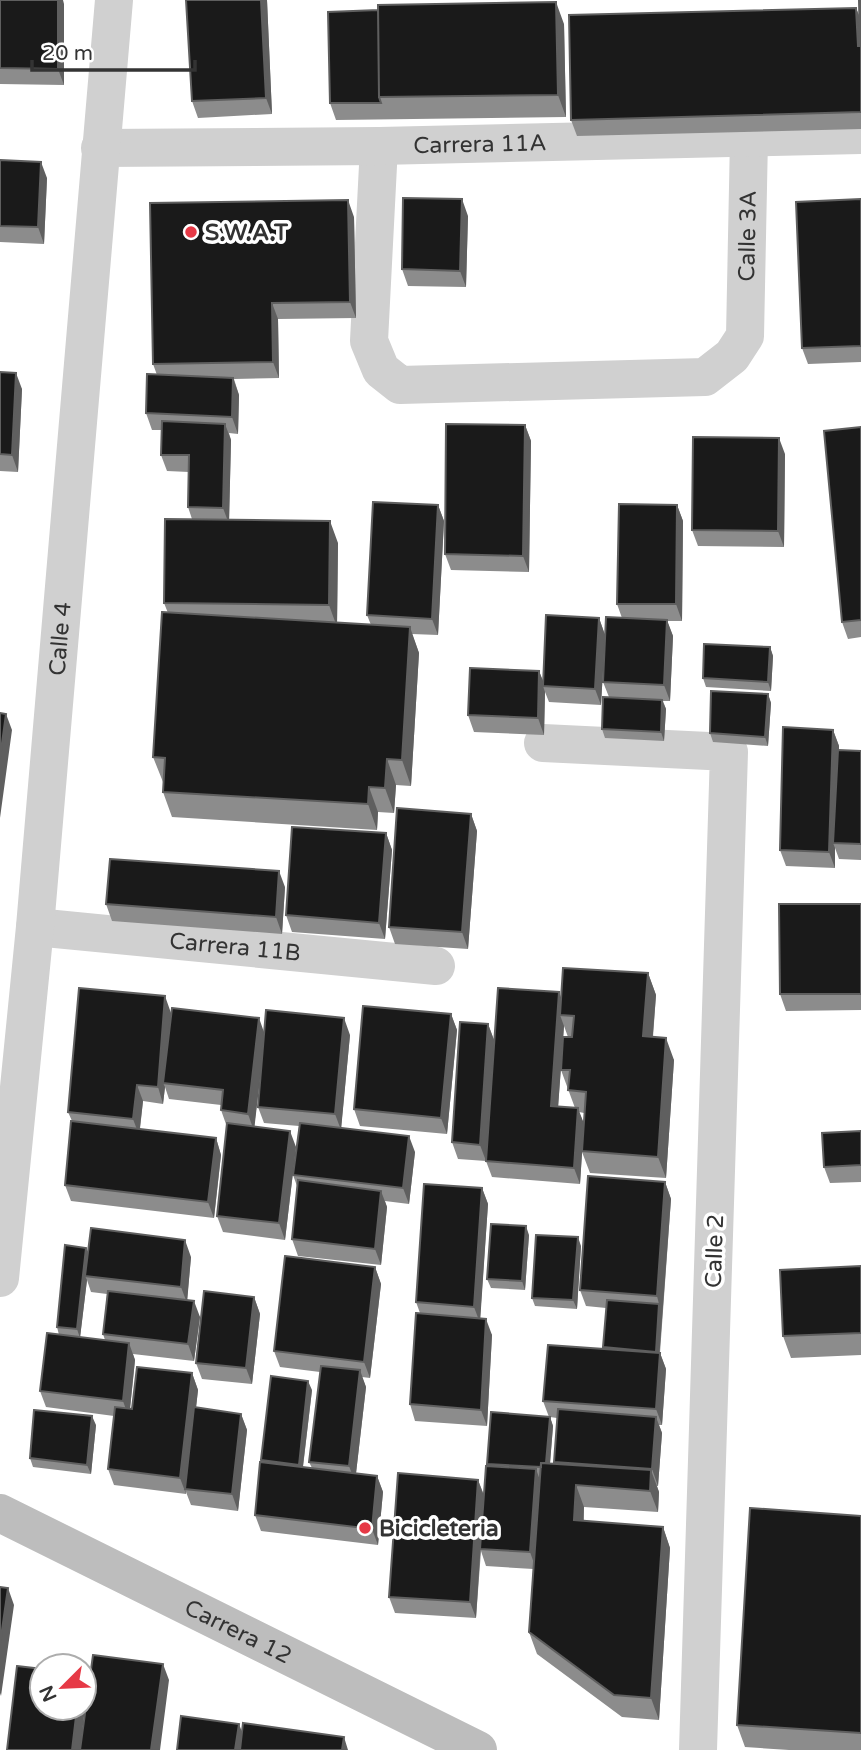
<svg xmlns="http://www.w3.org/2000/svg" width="861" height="1750" viewBox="0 0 861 1750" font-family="'Varela Round',sans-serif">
<rect width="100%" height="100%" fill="#fff"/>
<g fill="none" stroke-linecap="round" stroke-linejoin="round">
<g stroke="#d0d0d0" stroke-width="38">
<path id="s1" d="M379,146l-10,195 12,29 19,15 305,-8 27,-21 13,-20 4,-198"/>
<path id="s2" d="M100,148l279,-2 482,-11"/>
<path d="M543,743l186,9 -31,998"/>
<path id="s3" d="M35,927l401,39"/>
<path id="s4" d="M0,1278l35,-351 79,-927"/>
</g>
<path stroke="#bdbdbd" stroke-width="38" id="s5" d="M0,1513l478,237"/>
</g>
<path fill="#8c8c8c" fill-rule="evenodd" d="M0,0l64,4v81l-64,-1z
M186,0h81l5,114 -74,4 -6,-17z
M861,0v129l-284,7 -6,-16 285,-112 4,9z
M564,24l2,93 -230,3 -6,-17z
M0,160l47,18 -3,66 -44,-2z
M861,199v163l-53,2 -6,-16z
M468,216l-2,71 -58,-1 -6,-17z
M354,217l2,101 -78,1 1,59 -45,1 5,16 -1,39 -9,-1 2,7 -2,80 109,23 -1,80 34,2 -4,-10 71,-110 6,16 -6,114 -26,-1 7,19 -8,133 -15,-1 -2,28 -16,-1 -1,18 -205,-13 -9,-25v-10l-10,-25 15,-144 -4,-10 28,-84 -4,-12 1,-35 -22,-1 -6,-16 1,-25h-10l-6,-17 11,-38 -4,-11z
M0,372l22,17 -4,83 -18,-1z
M525,425l6,16 -2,131 -78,-2 -6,-16z
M861,427v210l-13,2 -6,-17z
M785,454l-1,93 -86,-1 -6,-16z
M677,505l6,16 -1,100h-15l6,15 -3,65h-7l3,8 -2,32 -59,-3 -3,-9 7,-32 -6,-15 19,-64 -5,-14z
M599,618l6,17 -4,70 -52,-3 -4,-10 -1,43 -70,-3 -6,-17 71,-44 4,10z
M770,647l3,9 -2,35 -65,-4 -3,-9z
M768,694l3,9 -3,43 -55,-4 -3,-9z
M833,730l6,16v4l22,1v109l-22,-1 -4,-11v20l-49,-2 -6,-16z
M471,814l6,17 -9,118 -73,-5 -6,-17z
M386,833l6,17 -7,89 -93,-7 -6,-17z
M285,887l-3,47 -170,-13 -6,-17z
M861,904v106l-75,1 -6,-17z
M648,973l8,22 -3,42 21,23 -8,118 -76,-5 -8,-21 -2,32 -88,-7 -6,-16 -28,-2 -6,-17 36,-118 6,16 67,-42zM564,1026l4,11 -7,33 14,38 -17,-1zM579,1112l5,1v11z
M171,1013l-1,16 95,4 85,2 -9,93 74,24 -6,52 -24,-3 2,6 -6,58 -83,-9 -6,-17 5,-53 -4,-11 6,-49 -35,-3 -6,-16 4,-45 -8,65 42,20 -11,93 -62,-8 -6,-16 10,-89 -6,-17v-5l-52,-6 -4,-12 -2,17 -20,-3 -3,28 76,9 5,17 -7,63 -143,-17 -6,-16 7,-64 -4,-9z
M451,1014l6,16 -10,104 -87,-8 -6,-17z
M861,1131v51l-31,1 -6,-16z
M665,1182l6,17 -11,154 6,16 -4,56h-3l3,8 -4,53h-1l2,6 -1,20 -74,-5v14l79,6 7,21 -11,172 -37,-3 -85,-63 -8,-22 4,-63 -47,-3 -5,-15 -5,67 -81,-5 -6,-16 89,-117 6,15 4,-29 -1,-2 62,-47 -6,-16 61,-52 2,-41 -20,-2 -6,-16zM550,1417l7,1 -3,46 -4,-1 3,-37z
M482,1188l6,16 -8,114 12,17 -5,91 -72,-5 -5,-17 10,-91 -4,-11z
M529,1235l-4,55 -34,-2 -4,-9z
M581,1246l-4,63 -42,-3 -3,-8z
M86,1248l2,5 103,4 -4,43 13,17 -6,44 -61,-7 2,6 -5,49h2l60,-36 6,17 -2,17 45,7 6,16 -9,81 -47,-6 -5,-13v2l-72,-9 -6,-16 6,-53 -68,-9 -6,-16 19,-56 -2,-8zM87,1280l4,12 16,2 -4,40 2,6 -25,-3z
M861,1266v89l-70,3 -8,-22z
M375,1267l6,17 -11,94 -8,-1 4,10 -10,86 21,3 6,16 -5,53 -117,-14 -6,-16 6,-55 51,-70 -9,77 9,1 -3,-6 11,-90 -40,-5 -6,-16z
M254,1297l6,17 -8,70 -50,-5 -6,-16z
M96,1425l-5,49 -58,-7 -3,-9z
M861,1516v234h-72l-44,-3 -8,-22z"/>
<path fill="#5f5f5f" d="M58,0h5l1,4v81l-6,-16z
M261,0h6l5,114 -6,-16z
M556,2l8,22 2,93 -8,-22z
M856,8l5,13v33l-3,-8z
M41,162l6,16 -3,66 -6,-17z
M462,199l6,17 -2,71 -6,-16z
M348,200l6,17 2,101 -6,-16z
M272,303l6,16 1,59 -6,-16z
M16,373l6,16 -4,83 -6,-17z
M233,378l6,17 -1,39 -6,-17z
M225,424l6,16 -2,84 -6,-16z
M525,425l6,16 -2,131 -6,-16z
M779,438l6,16 -1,93 -6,-16z
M438,505l6,16 -6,114 -6,-16z
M677,505l6,16 -1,100 -6,-17z
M330,521l8,22 -1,84 -8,-22z
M599,618l6,17 -4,70 -6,-16z
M667,620l6,16 -3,65 -6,-16z
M410,627l9,26 -8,133 -9,-26z
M770,647l3,9 -2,35 -3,-9z
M539,671l6,15h-2l2,6 -1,43 -6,-17z
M768,694l3,9 -3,43 -3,-9z
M662,700l4,9 -2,32 -3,-9z
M6,714l6,16 -12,88v-60z
M833,730l6,16 -3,97h-3l2,5v20l-6,-16z
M387,759l9,26 -2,28 -9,-25z
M369,787l9,25 -1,18 -9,-26z
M471,814l6,17 -9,118 -6,-17z
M386,833l6,17 -7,89 -6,-16z
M279,871l6,16 -3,47 -6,-17z
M648,973l8,22 -5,63 -8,-22z
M559,992l6,17 -5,6 4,11 -7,96 -6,-16z
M165,996l6,17 -6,70h-2l2,4 -2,17 -5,-17z
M451,1014l6,16 -10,104 -6,-16z
M259,1018l6,17 -11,96 -6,-17z
M344,1018l6,17 -9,95 -6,-16z
M488,1024l6,16 -8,121 -6,-16z
M666,1038l8,22 -8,118 -8,-21z
M137,1085l6,16 -4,34 -6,-16z
M578,1108l6,16 -4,60 -6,-16z
M290,1131l6,16 -11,93 -6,-17z
M409,1136l6,16 -6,52 -6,-16z
M216,1138l5,17 -7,63 -6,-16z
M665,1182l6,17 -12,161 -3,-8 3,-48 -2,-8z
M482,1188l6,16 -8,119 -6,-16z
M381,1191l6,16 -6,58 -6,-16z
M526,1226l3,9 -4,55 -3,-9z
M578,1237l3,9 -4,63 -4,-9z
M185,1240l6,17 -4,46 -6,-16z
M86,1248l3,9 -4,19 2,4 -7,58 -3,-9z
M375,1267l6,17 -11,94 -6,-16z
M254,1297l6,17 -8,70 -6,-16z
M194,1301l6,16 -6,44 -6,-17z
M486,1319l6,16 -5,91 -6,-16z
M129,1343l6,17 -6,58 -6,-17z
M660,1353l6,16 -4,56 -6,-16z
M360,1370l6,17 -11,95 -6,-16z
M192,1373l6,17 -11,99h-2l1,5 -6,-16z
M308,1381l4,9 -10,84 -3,-9z
M241,1414l6,16 -9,81 -6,-17z
M92,1416l4,9 -5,49 -4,-9z
M550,1417l3,9 -4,50 -3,-8z
M656,1417l6,16 -4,53 -6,-17z
M536,1469l6,17 -6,83 -6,-17z
M651,1470l8,22 -1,20 -8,-21z
M377,1476l6,16 -5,53 -6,-16z
M478,1480l6,16 -8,122 -6,-16z
M576,1485l8,22 -2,35 -8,-22z
M663,1527l7,21 -11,172 -8,-22z
M8,1588l6,17 -13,91 -1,-3v-49z
M163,1664l6,16 -9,70h-9z
M84,1682l3,9 -7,59h-8l5,-42h7z
M239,1724l6,16 -2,10h-8z
M344,1737l4,13h-6z"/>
<path fill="#1a1a1a" stroke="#5f5f5f" stroke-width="2" d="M0,0h58v69l-58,-1z
M186,0h75l5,98 -74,3z
M859,0h2v46h-1z
M556,2l2,93 -179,2 -1,-92z
M856,8l2,38h3v66l-290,8 -2,-105z
M378,10l1,87 2,6h-51l-2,-91z
M0,160l41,2 -3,65 -38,-1z
M403,198l59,1 -2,72 -58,-2z
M861,199v147l-59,2 -6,-146z
M348,200l2,102 -78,1 1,59 -120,2 -3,-161z
M0,372l16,1 -4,82 -12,-1z
M147,374l86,4 -1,39 -86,-4z
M162,421l63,3 -2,84 -35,-1 1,-52h-28z
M446,424l79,1 -2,131 -78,-2z
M861,427v193l-19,2 -18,-191z
M693,437l86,1 -1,93 -86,-1z
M373,502l65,3 -6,114 -65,-4z
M619,504l58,1 -1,99h-59z
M165,519l165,2 -1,84 -165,-2z
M162,612l248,15 -8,133 -15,-1 -2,29 -16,-1 -1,17 -205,-12 2,-34 -12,-1z
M546,615l53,3 -4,71 -52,-3z
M606,617l61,3 -3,65 -61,-3z
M704,644l66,3 -2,35 -65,-4z
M470,668l69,3 -1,47 -70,-3z
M711,691l57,3 -3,43 -55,-4z
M603,697l59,3 -1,32 -59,-3z
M0,713l6,1 -6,44z
M783,727l50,3 -4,122 -49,-2z
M838,750l23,1v93l-28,-1z
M397,808l74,6 -9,118 -73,-5z
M292,827l94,6 -7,90 -93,-8z
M110,859l169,12 -3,46 -170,-13z
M779,904h82v90h-81z
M563,968l85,5 -5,63 23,2 -8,119 -76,-6 4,-59 -18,-2 2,-20h-9l2,-33h9l2,-21 -14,-1z
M79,988l86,8 -7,91 -21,-2 -4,34 -65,-7z
M498,988l61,4 -8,114 27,2 -4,60 -88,-7z
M363,1006l88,8 -10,104 -87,-9z
M172,1008l87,10 -11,96 -27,-4 2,-20 -60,-7z
M266,1010l78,8 -9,96 -77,-7z
M460,1022l28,2 -8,121 -28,-3z
M71,1121l145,17 -8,64 -143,-17z
M227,1123l63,8 -11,92 -62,-7z
M300,1123l109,13 -6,52 -110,-13z
M861,1131v34l-37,2 -2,-34z
M588,1176l77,6 -8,114 -77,-6z
M298,1180l83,11 -6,58 -83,-10z
M424,1184l58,4 -8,119 -58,-5z
M491,1224l35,2 -4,55 -35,-2z
M91,1228l94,12 -4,47 -96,-11z
M536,1235l42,2 -5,63 -41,-2z
M65,1245l21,3 -9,81 -20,-2z
M285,1256l90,11 -11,95 -90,-11z
M861,1266v67l-78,3 -3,-66z
M108,1291l86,10 -6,43 -85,-10z
M204,1291l50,6 -8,71 -50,-5z
M607,1300l52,4 -3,48 -53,-5z
M416,1313l70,6 -5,91 -71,-6z
M47,1333l82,10 -6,58 -83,-10z
M548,1345l112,8 -4,56 -113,-8z
M321,1366l39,4 -11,96 -40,-4z
M137,1367l55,6 -12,105 -72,-9 7,-62 17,2z
M271,1376l37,5 -9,84 -38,-5z
M194,1407l47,7 -9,80 -47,-5z
M558,1409l98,8 -4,52 -98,-7z
M34,1410l58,6 -5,49 -57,-7z
M491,1412l59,5 -4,46h-5v4l-54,-3z
M260,1462l117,14 -5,53 -117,-14z
M541,1463l110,7 -1,21 -74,-6 -2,35 89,7 -12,171 -37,-3 -85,-63z
M486,1466l50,3 -6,83 -50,-3z
M398,1473l80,7 -8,122 -81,-5z
M750,1508l111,8v217l-124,-8z
M0,1587l8,1 -8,56z
M93,1655l70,9 -12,86h-71z
M17,1666l25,3v39h35l-5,42h-65z
M181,1716l58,8 -4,26h-58z
M243,1723l101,14 -2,13h-102z"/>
<g fill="#e63946" stroke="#fff" stroke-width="2.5">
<circle cx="191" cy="232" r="7"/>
<circle cx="365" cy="1528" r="7"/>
</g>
<g text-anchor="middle" stroke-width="7" stroke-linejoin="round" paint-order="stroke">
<g font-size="23" fill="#333" stroke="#fff">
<text dy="8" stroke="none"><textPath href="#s2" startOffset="380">Carrera 11A</textPath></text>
<text dy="8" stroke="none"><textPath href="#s1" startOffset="714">Calle 3A</textPath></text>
<text dy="8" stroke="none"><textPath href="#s4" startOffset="642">Calle 4</textPath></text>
<text dy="8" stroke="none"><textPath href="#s3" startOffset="201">Carrera 11B</textPath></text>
<text transform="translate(714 1251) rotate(-88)" y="8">Calle 2</text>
<text dy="8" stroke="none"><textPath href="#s5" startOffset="266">Carrera 12</textPath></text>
</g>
<g font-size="23" font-weight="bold" fill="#333" stroke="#fff" text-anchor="start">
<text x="205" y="240">S.W.A.T</text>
<text x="379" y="1536">Bicicleteria</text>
</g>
</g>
<g transform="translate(63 1687) rotate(246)"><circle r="33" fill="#ffffff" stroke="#adadad" stroke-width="2"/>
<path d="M0-5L12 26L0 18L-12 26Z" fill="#e63946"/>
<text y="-10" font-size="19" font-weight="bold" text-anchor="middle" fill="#333333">N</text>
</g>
<path d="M32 60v10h163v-10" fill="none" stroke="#333333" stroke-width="3.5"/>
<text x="42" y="60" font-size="21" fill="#333333" stroke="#ffffff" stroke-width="5" paint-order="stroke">20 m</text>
</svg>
